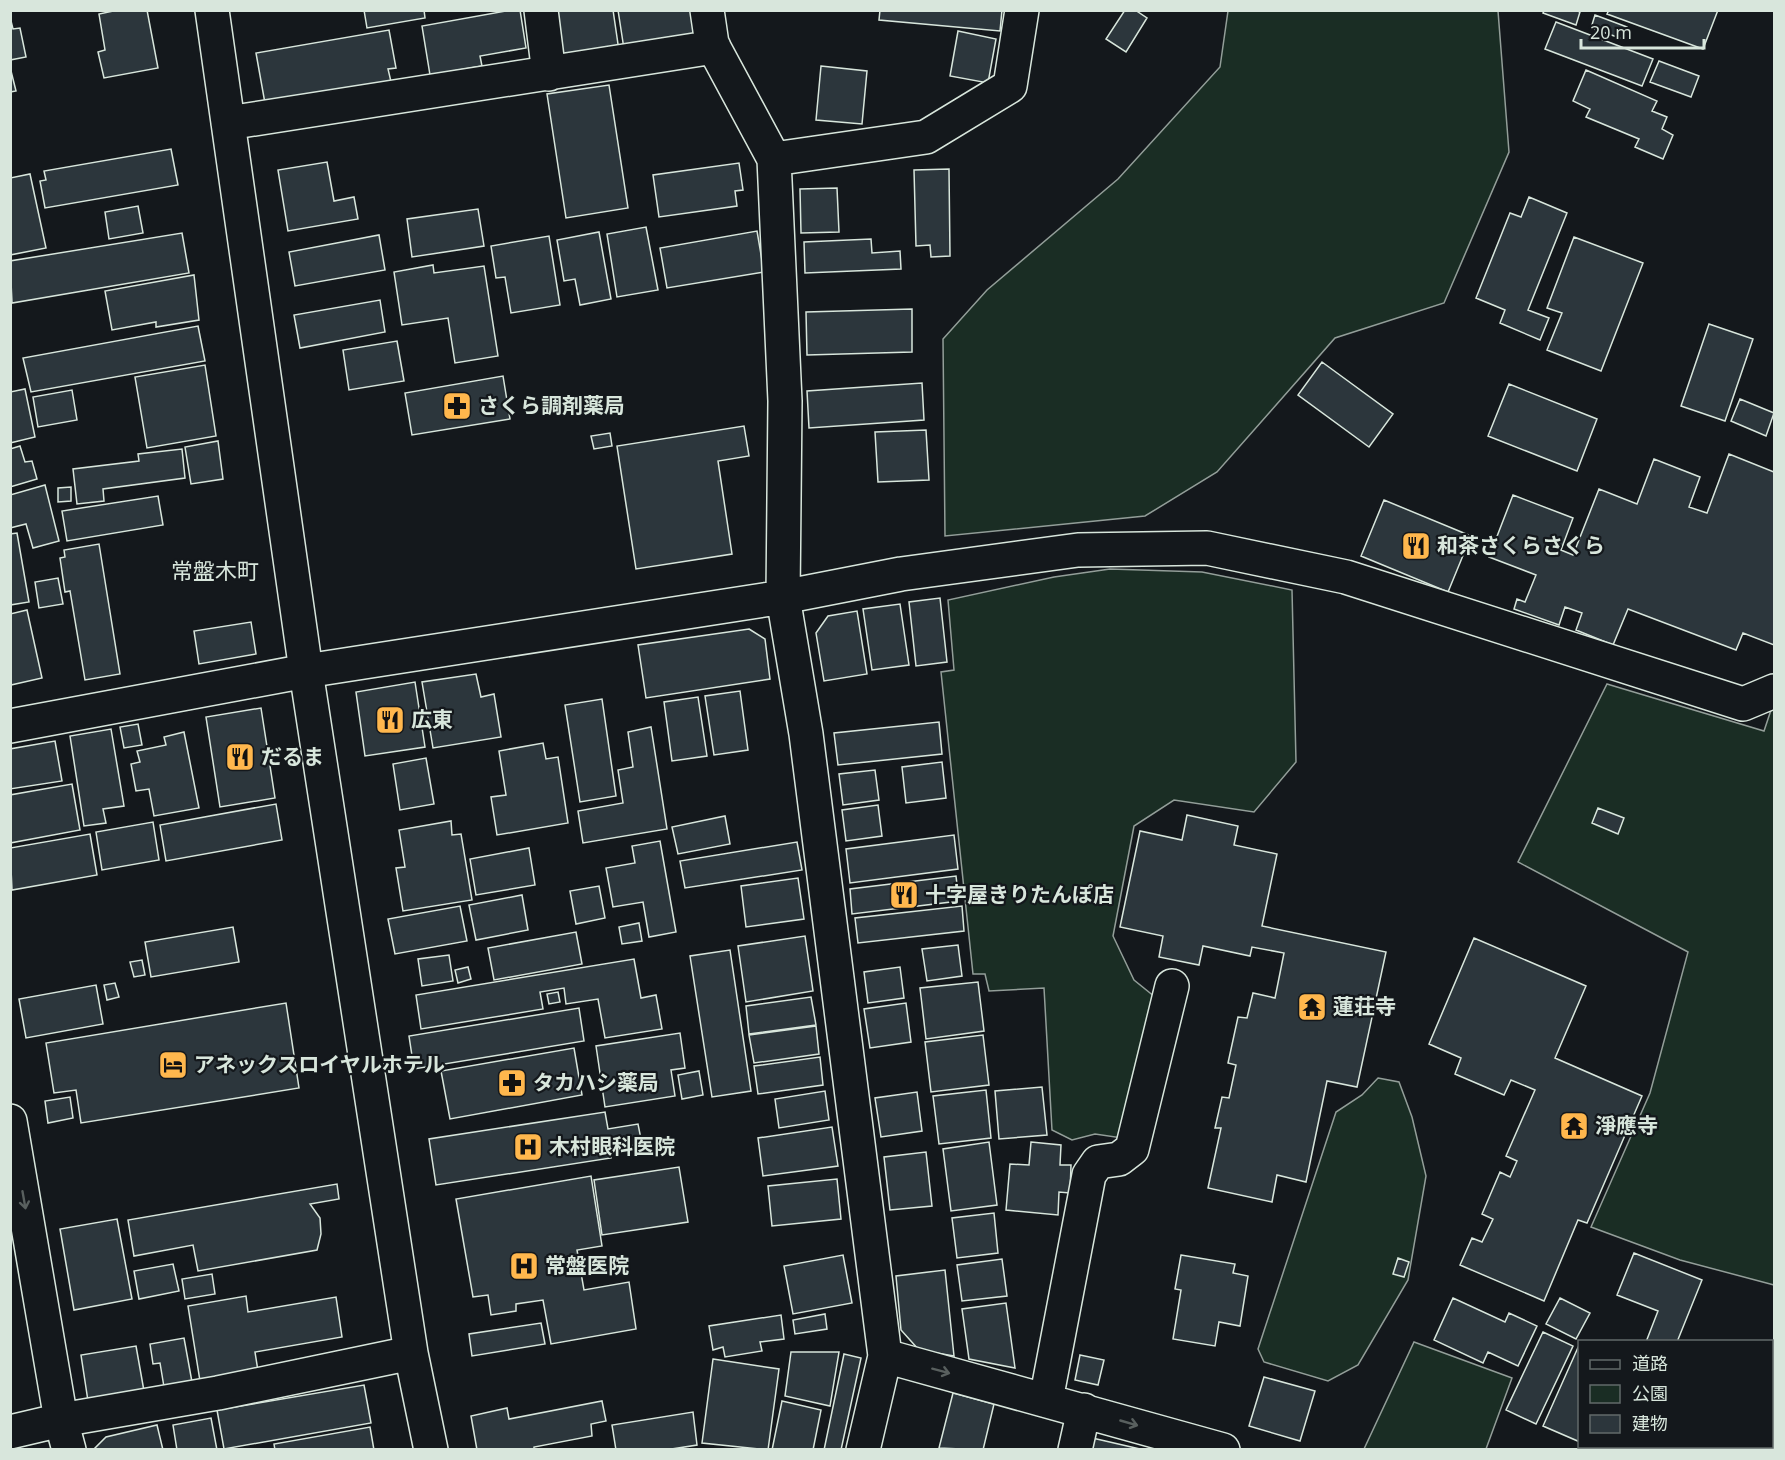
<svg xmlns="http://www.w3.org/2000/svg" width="1785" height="1460" viewBox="0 0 1785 1460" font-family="'Open Sans','Noto Sans JP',sans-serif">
<rect width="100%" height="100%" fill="#14181c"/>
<path fill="#1a2d24" stroke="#939e99" stroke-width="1.5" d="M1228,11h270l11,141 -65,151 -109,35 -118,134 -72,44 -200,20 -2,-197 44,-49 131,-111 102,-112z
M1110,569l92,3 90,18 4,172 -42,50 -80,-12 -40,26 -21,110 21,44 21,17 -33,141 -27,-4 -23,6 -20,-10 -8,-142 -55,3 -4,-17h-12l-32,-302 13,-2 -6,-70 106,-23z
M1607,684l157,47 10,-30v584l-94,-25 -89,-33 59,-134 38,-141 -170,-90z
M1378,1078l21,4 13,35 14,59 -18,104 -50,85 -30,16 -64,-19 -6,-13 78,-237 26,-17z
M1414,1342l98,36 -26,71h-122z"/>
<path fill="#2c363c" stroke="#d8e6dc" stroke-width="1.5" d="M118,10h29l11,58 -54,10 -6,-26 7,-2 -6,-36z
M364,10h60l1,8 -58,10z
M512,10h8l6,38 -46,8 2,10 -52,9 -8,-49z
M549,10h64l6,41 -61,11z
M618,10h74l5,27 -73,12z
M880,10h122l-2,21 -121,-11z
M1125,10h10l12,8 -21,34 -20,-13z
M1544,10h31l5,2 -4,13 -33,-12z
M1609,10h109l-15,39 -96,-35z
M1595,15l32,12 -4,12 -32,-11z
M10,17l3,12 7,-1 6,29 -16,3z
M1556,22l97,37 -11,27 -97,-37z
M389,30l7,38 -8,1 4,17 -126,23 -10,-56z
M958,31l38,8 -8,44 -38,-7z
M1659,61l40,15 -8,21 -41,-15z
M821,66l46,5 -5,53 -46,-4z
M10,67l6,24 -6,1z
M1586,70l71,31 -5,10 15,6 -5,12 11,6 -10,24 -28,-12 4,-8 -53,-22 4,-8 -17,-8z
M609,85l19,123 -62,10 -19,-124z
M171,149l7,36 -133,23 -5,-27 6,-1 -2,-9z
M327,162l7,39 20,-4 4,22 -70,12 -10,-61z
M739,163l4,27 -8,1 2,15 -78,11 -6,-42z
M949,169l1,87 -19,1 -1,-12 -14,1 -2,-76z
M30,174l16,74 -36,7v-77z
M837,188l2,44 -38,1 -1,-44z
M1529,197l38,16 -39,97 21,8 -9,22 -40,-17 5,-13 -29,-12 34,-85 11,4z
M138,206l5,27 -34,6 -4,-27z
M478,209l6,37 -72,11 -5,-38z
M646,227l12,63 -41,7 -10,-63z
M757,231l7,41 -97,16 -7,-40z
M599,232l12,67 -31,6 -5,-26 -11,2 -7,-41z
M182,233l7,40 -177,30 -2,-42z
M379,235l6,35 -90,16 -6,-34z
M549,236l11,69 -49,8 -6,-36 -9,1 -5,-32z
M1574,237l69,26 -42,108 -54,-21 15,-37 -15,-5z
M871,239l1,14 28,-2 1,18 -96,4 -1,-31z
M433,265l1,8 50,-7 14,90 -43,7 -7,-45 -46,7 -8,-53z
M194,275l5,45 -43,7v-5l-44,8 -7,-39z
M380,300l5,32 -85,16 -6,-33z
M912,309v43l-105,3 -1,-43z
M1709,324l44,15 -28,82 -44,-15z
M198,326l7,35 -174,31 -8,-34z
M397,341l7,40 -55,9 -6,-40z
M1322,362l71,52 -24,33 -71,-52z
M205,365l11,71 -69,12 -12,-71z
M503,376l7,43 -98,16 -7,-42z
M922,383l2,37 -115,8 -2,-37z
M1509,384l88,35 -20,52 -89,-35z
M25,389l10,48 -25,6v-51z
M72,390l5,30 -39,7 -5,-30z
M1740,399l34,14 -8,23 -35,-15z
M744,426l5,30 -31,5 14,93 -96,15 -19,-123z
M926,430l3,50 -51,2 -3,-50z
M610,433l2,13 -18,3 -3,-13z
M218,441l5,38 -32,5 -6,-37z
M20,446l5,16 7,-1 5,18 -27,8v-38z
M182,449l3,29 -82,11 1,12 -27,3 -4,-35 66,-8 -1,-7z
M1729,454l45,18v173l-31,-12 -7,17 -108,-41 -15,36 -37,-15 6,-17 -17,-6 -6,18 -45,-16 3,-10 8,3 11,-27 -47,-18 24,-62 60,23 -12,32 12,5 26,-66 38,15 17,-45 46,18 -11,30 18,6z
M45,485l14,56 -26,7 -7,-24 -16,4v-33z
M71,487v14l-13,1v-14z
M158,496l5,29 -96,16 -5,-30z
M1384,500l87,36 -23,56 -87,-36z
M17,533l12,69 -19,3v-71z
M99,544l21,130 -35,6 -15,-89 -5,1 -5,-34 5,-1 -1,-7z
M58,578l5,26 -24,4 -4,-26z
M940,598l7,64 -31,4 -7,-64z
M900,604l9,61 -37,5 -9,-61z
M27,610l15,68 -31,7 -1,-71z
M857,611l10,63 -43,7 -8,-48 12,-17z
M251,622l5,32 -57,10 -5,-33z
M749,629l16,10 5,40 -124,19 -8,-53z
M476,674l5,23 13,-3 7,43 -68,11 -11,-66z
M415,682l10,65 -60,9 -9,-64z
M740,691l8,59 -34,5 -9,-59z
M698,697l9,59 -35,5 -8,-59z
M602,699l14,97 -36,6 -15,-97z
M261,708l14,90 -55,9 -14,-90z
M939,722l3,32 -104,11 -4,-32z
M138,724l4,21 -18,3 -4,-21z
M651,727l16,102 -84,14 -5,-32 45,-8 -5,-33 15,-3 -5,-35z
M111,729l13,77 -21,3 3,14 -22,3 -14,-90z
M184,732l15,76 -45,8 -5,-27 -13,2 -5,-27 9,-2 -3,-11 29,-6 -2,-8z
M55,741l7,40 -52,8v-40z
M543,743l3,16 12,-2 10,66 -71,12 -6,-38 15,-2 -7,-44z
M426,758l8,46 -34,6 -7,-46z
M942,762l4,36 -40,5 -4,-36z
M875,770l4,30 -36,5 -4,-31z
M72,784l8,46 -70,13v-48z
M276,804l6,36 -116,21 -6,-36z
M878,805l4,31 -36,5 -4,-31z
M1598,808l26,10 -6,16 -26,-11z
M1187,815l51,11 -4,19 43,9 -15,72 124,26 -29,135 -30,-6 -21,101 -29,-7 -5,27 -64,-14 13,-60h-6l7,-31 7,1 7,-33 -8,-2 10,-46 9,1 6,-25 22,5 9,-45 -32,-6 -2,9 -47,-10 -4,19 -40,-8 4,-21 -43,-9 20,-96 42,9z
M725,816l5,28 -52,10 -6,-27z
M451,821l1,14 9,-1 11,66 -69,11 -7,-43 9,-1 -6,-37z
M153,822l6,38 -57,10 -6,-38z
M90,834l7,41 -85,15 -2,-42z
M954,835l4,34 -108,14 -4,-34z
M660,841l16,91 -27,5 -6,-35 -30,5 -7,-39 29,-5 -3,-17z
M797,842l5,28 -117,18 -5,-27z
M529,848l6,37 -59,10 -6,-36z
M956,876l3,25 -107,13 -2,-25z
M798,878l6,41 -58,8 -5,-41z
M599,886l6,32 -29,6 -6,-33z
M522,895l6,35 -52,10 -7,-35z
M460,906l7,35 -72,13 -7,-35z
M962,906l2,25 -106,12 -3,-25z
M639,923l3,18 -20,3 -3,-17z
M233,927l6,35 -88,15 -6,-35z
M576,932l6,32 -88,16 -6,-32z
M805,936l8,55 -67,11 -8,-56z
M1474,938l112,48 -31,72 87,38 -55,127 -9,-3 -34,81 -84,-36 12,-27 10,4 11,-23 -11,-5 18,-42 10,5 7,-16 -11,-5 29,-66 -24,-10 -7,15 -49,-21 6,-16 -32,-14z
M958,945l4,31 -35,5 -5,-32z
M730,950l21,141 -39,6 -22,-141z
M449,955l4,26 -31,5 -4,-27z
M634,959l7,39 15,-3 6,34 -57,9 -7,-39 -32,5 -2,-16 -24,4 3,17 -122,20 -5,-34z
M142,960l3,15 -11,2 -4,-15z
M468,967l3,12 -13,4 -3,-13z
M900,967l4,31 -36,5 -4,-31z
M978,982l6,49 -58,8 -6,-51z
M115,983l4,14 -12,3 -3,-15z
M96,985l7,39 -77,14 -7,-39z
M558,992l2,10 -11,2 -2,-10z
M811,997l5,28 -67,9 -3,-28z
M286,1003l13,85 -218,35 -5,-33 -22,3 -8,-50z
M906,1003l5,39 -41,6 -6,-39z
M579,1008l5,33 -170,28 -5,-33z
M816,1026l3,28 -65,9 -5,-28z
M680,1033l5,35 -14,2 4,26 -70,11 -9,-61z
M983,1035l6,50 -58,7 -6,-50z
M574,1048l8,47 -132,24 -9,-48z
M820,1057l3,28 -65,9 -4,-28z
M699,1071l4,24 -21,4 -4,-24z
M1042,1087l5,48 -48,4 -4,-48z
M986,1090l5,48 -52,6 -6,-48z
M825,1091l4,29 -50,8 -4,-29z
M917,1092l5,39 -41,6 -6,-39z
M70,1097l3,21 -25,5 -3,-22z
M605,1112l3,17 30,-5 4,20 -33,5 2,9 -175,27 -7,-46z
M832,1127l6,39 -75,10 -5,-38z
M989,1142l8,63 -46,6 -8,-62z
M1031,1142l30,3 -1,20h11l-1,28 -11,-1 -1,23 -52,-5 4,-46 19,1z
M926,1152l6,54 -42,4 -6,-53z
M679,1167l9,55 -86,13 -8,-55z
M591,1176l11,70 -25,4 7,40 45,-8 7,47 -85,15 -8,-44 -27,4v7l-25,4 -3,-20 -15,2 -17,-98z
M837,1179l4,40 -69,7 -4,-40z
M337,1184l2,15 -29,5 10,14 1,16 -4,16 -119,21 -5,-26 -59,11 -6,-36z
M994,1213l4,40 -41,5 -5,-40z
M117,1219l15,80 -58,11 -14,-81z
M1634,1253l68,27 -25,62h-31l12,-31 -41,-16z
M843,1255l9,48 -59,11 -9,-48z
M1181,1255l54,9 -2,9 15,3 -8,50 -21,-4 -4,24 -42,-7 8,-49 -6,-1z
M1398,1258l11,4 -5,15 -11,-3z
M1002,1259l5,37 -45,5 -5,-36z
M173,1264l6,27 -40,8 -5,-28z
M945,1270l9,86 -35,-6 -18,-20 -5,-54z
M212,1274l3,20 -30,5 -3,-20z
M246,1296l2,16 88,-15 6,40 -87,15 3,19 -58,10 -12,-75z
M1453,1298l52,24 4,-9 28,13 -19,40 -30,-14 -5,11 -49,-23z
M1560,1298l30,15 -14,26 -30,-15z
M1006,1303l9,65 -46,-9 -7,-50z
M825,1314l2,15 -32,5 -2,-14z
M781,1315l3,24 -24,3 2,9 -37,6 -2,-10 -10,3 -4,-24z
M541,1323l4,21 -73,12 -3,-22z
M1543,1332l30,14 -37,78 -30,-14z
M184,1338l8,44 -28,5 -4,-24 -7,1 -3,-20z
M1580,1343v99l-37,-16z
M136,1346l8,45 -56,10 -7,-46z
M791,1352h48l-9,54 -45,-10z
M844,1354l17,4 -20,92h-17z
M1080,1355l24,5 -6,25 -23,-5z
M713,1359l66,10 -11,81 -66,-7z
M1264,1377l51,14 -15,50 -51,-15z
M364,1385l7,38 -147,26 -7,-39z
M953,1393l41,11 -11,46 -44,-2z
M602,1401l4,20 -15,3 1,12 -58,11v3h-57l-6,-34 36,-8 2,11z
M782,1401l39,9 -8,40h-41z
M693,1412l4,33 -32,5h-49l-4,-25z
M211,1418l6,32h-40l-4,-25z
M157,1425l6,25h-70l13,-13z
M370,1427l4,23h-99l-1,-6z
M1088,1437l52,12 -55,1z"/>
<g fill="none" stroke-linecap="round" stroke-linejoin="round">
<g stroke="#d8e6dc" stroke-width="36">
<path id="minor" d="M212,10l94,661 105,682 20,97
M541,10l8,64
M707,10l5,34 62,115 11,242 -2,196 23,137 79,622 -22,94
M228,123l486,-76
M774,159l152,-22 84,-51 12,-76
M10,726l296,-55 477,-74 118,-23 177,-24 129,-2 139,29 397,127 31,-13
M10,1121l51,299 8,30
M885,1356l338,94
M1046,1400l43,-225 9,-13 21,-3 13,-10 40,-163
M10,1432l51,-12 157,-27 193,-40
M1075,1450l9,-40"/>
</g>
<use href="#minor" stroke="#14181c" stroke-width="33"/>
</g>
<defs><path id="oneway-shaft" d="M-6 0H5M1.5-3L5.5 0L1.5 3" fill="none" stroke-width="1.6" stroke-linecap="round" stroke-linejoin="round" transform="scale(1.5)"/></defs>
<g stroke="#59605f">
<use href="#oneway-shaft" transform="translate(24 1200) rotate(80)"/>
<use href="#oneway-shaft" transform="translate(941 1371) rotate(15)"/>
<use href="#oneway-shaft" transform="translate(1129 1423) rotate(16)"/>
</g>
<defs>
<g id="pharmacy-square" transform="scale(1.5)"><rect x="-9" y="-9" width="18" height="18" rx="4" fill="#ffb74d" stroke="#14181c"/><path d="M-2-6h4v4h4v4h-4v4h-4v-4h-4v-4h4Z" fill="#111"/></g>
<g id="restaurant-square" transform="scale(1.5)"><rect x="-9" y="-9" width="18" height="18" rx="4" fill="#ffb74d" stroke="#14181c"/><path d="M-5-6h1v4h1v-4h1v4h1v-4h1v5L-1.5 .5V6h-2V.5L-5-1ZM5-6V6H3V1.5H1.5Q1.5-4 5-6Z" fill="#111"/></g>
<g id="temple-square" transform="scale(1.5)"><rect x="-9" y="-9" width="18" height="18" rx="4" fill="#ffb74d" stroke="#14181c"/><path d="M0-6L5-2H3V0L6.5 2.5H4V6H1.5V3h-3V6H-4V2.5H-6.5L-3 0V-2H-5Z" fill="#111"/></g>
<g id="hotel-square" transform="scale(1.5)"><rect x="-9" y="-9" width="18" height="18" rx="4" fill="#ffb74d" stroke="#14181c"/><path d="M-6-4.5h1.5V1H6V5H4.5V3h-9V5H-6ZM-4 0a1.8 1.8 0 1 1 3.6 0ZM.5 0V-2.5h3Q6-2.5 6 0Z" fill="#111"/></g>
<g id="hospital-square" transform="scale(1.5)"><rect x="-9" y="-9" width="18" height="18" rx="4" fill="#ffb74d" stroke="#14181c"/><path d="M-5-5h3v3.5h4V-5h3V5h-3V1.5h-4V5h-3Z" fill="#111"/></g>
</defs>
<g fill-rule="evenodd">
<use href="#pharmacy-square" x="457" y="406"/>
<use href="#restaurant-square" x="1416" y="546"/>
<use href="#restaurant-square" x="390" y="720"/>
<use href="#restaurant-square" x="240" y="757"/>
<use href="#restaurant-square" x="904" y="895"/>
<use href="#temple-square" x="1312" y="1007"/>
<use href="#hotel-square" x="173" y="1065"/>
<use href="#pharmacy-square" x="512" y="1083"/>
<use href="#temple-square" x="1574" y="1126"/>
<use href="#hospital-square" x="528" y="1147"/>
<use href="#hospital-square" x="524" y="1266"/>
</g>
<g text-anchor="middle" stroke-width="4.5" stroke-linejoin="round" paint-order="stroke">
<g font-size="21" font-weight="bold" fill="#d8e6dc" stroke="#14181c" text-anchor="start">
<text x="478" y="413">さくら調剤薬局</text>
<text x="1437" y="553">和茶さくらさくら</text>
<text x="411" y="727">広東</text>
<text x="261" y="764">だるま</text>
<text x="925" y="902">十字屋きりたんぽ店</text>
<text x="1333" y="1014">蓮荘寺</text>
<text x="194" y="1072">アネックスロイヤルホテル</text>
<text x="533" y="1090">タカハシ薬局</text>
<text x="1595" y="1133">淨應寺</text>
<text x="549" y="1154">木村眼科医院</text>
<text x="545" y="1273">常盤医院</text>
</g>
<g font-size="22" fill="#d8e6dc" stroke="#14181c">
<text x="215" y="579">常盤木町</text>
</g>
</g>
<rect width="1785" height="1460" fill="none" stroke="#d8e6dc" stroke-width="24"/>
<rect x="1578" y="1340" width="195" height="108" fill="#14181c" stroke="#626a69" stroke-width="1.5"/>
<rect x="1590" y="1360" width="30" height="9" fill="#14181c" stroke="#626a69" stroke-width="1.5"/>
<text x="1632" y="1370" font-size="18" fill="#d8e6dc">道路</text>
<rect x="1590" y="1385" width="30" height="18" fill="#1a2d24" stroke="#626a69" stroke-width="1.5"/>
<text x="1632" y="1400" font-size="18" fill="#d8e6dc">公園</text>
<rect x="1590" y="1415" width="30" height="18" fill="#2c363c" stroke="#626a69" stroke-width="1.5"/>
<text x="1632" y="1430" font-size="18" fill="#d8e6dc">建物</text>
<path d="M1581 39v9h123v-9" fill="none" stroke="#d8e6dc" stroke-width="3"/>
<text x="1590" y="39" font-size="18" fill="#d8e6dc" stroke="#14181c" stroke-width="4.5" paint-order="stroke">20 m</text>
</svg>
